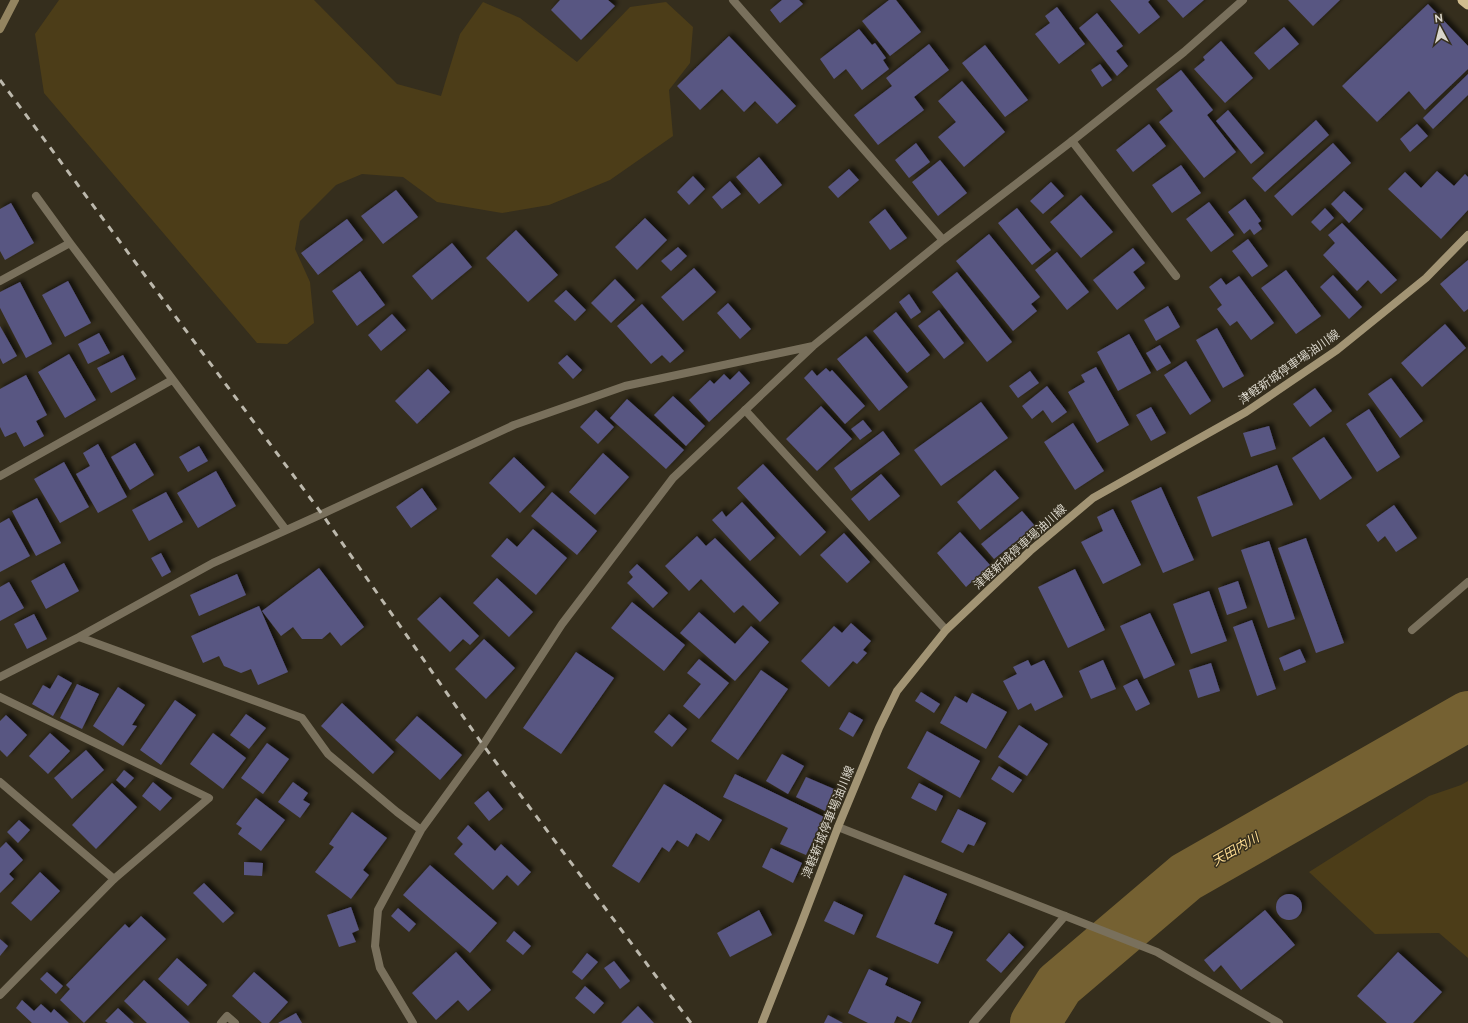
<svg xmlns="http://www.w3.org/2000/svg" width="1468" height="1023" viewBox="0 0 1468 1023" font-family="Raleway,'Noto Sans JP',sans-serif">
<defs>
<filter id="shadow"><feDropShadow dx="3.5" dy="-3.5" stdDeviation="2" flood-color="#0009"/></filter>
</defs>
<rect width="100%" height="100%" fill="#352e1d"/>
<path fill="#4c3d18" d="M59,0h255l83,84 44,12 19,-62 23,-32 37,16 57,44 53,-55 36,-5 27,25 -3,36 -21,27 4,46 -63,44 -61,25 -47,8 -65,-11 -34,-25 -41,-3 -26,11 -36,36 -5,28 15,33 4,41 -27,21 -30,-1 -213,-250 -9,-59z
M1468,781v177l-29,-25 -64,1 -66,-62 120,-76 32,-11z"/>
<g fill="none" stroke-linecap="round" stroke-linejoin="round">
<path stroke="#938460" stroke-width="8" d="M0,29l15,-29"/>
<path stroke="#756132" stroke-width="50" d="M1035,1023l24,-38 127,-108 282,-161"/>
</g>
<path fill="#595682" filter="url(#shadow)" d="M560,0h48l7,6 -34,34 -30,-30z
M782,0h17l4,4 -23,19 -10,-13z
M889,0h7l25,32 -31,24 -28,-35z
M1110,0h40l-2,2 12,15 -21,17z
M1167,0h37l-21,18z
M1288,0h52l-27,26z
M1428,4l40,42v23l-43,41 -16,-19 -32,31 -35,-36z
M1057,7l28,37 -26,20 -24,-30 15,-11 -5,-7z
M1097,13l26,33 -7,5 12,15 -11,10 -38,-48z
M1284,27l15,17 -30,26 -15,-17z
M859,29l13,16 3,-2 11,15 -3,2 6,9 -27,21 -16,-21 -12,10 -14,-20z
M729,36l67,70 -19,18 -22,-23 -11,11 -22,-23 -22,21 -23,-24z
M1221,41l32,37 -28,25 -31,-34 11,-9 -2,-3z
M929,44l20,26 -35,27 10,13 -46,35 -24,-30 38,-29 -6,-8z
M985,45l43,55 -23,17 -43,-54z
M1100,64l12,16 -10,7 -11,-17z
M1181,70l32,40 -6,5 29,37 -32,26 -45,-56 14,-11 -17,-22z
M1468,74v21l-35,34 -10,-11z
M962,81l43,51 -41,35 -26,-30 18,-15 -18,-21z
M1228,110l36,43 -13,11 -35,-43z
M1316,120l13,15 -64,57 -13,-14z
M1149,124l17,22 -33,26 -17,-22z
M1417,124l11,12 -18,16 -10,-13z
M916,143l14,19 -21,16 -14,-18z
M1333,143l18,20 -59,53 -18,-20z
M759,157l23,28 -23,19 -23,-27z
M940,160l27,33 -29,23 -26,-34z
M1181,165l20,28 -29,20 -20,-28z
M849,169l10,11 -21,18 -10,-11z
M1437,171l17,15 11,-12 3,3v33l-27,29 -53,-50 17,-17 16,16z
M693,176l12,13 -16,16 -12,-13z
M730,181l11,13 -19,15 -10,-12z
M1051,182l13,14 -21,18 -13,-13z
M396,190l22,27 -35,27 -22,-28z
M1344,191l19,18 -14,14 -18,-19z
M1081,195l32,37 -32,26 -31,-36z
M1245,199l16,22 -3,2 4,6 -8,6 -4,-6 -6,5 -16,-22z
M1209,202l25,33 -23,17 -25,-33z
M11,203l23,40 -29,17 -5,-9v-42z
M1017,208l34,42 -19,15 -34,-42z
M1325,208l9,10 -14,13 -9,-9z
M885,209l22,29 -17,12 -21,-28z
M645,218l22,22 -30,30 -22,-23z
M347,219l16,21 -45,35 -17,-22z
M1342,223l55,57 -16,14 -13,-14 -11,11 -34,-36 12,-12 -7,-8z
M516,230l42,45 -30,27 -42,-44z
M989,234l51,63 -9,7 6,7 -24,20 -57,-70z
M1248,239l20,27 -16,11 -20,-26z
M452,243l20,24 -40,33 -20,-24z
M678,247l9,9 -16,15 -10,-10z
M1133,248l12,15 -12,9 12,16 -28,22 -24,-30z
M1057,252l32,40 -22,18 -32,-40z
M1468,260v49l-4,3 -24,-28z
M694,268l22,24 -33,29 -22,-24z
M1286,270l35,46 -25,18 -35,-46z
M360,271l25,34 -28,21 -25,-35z
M957,272l55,70 -25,20 -55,-70z
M1333,275l29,32 -13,12 -29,-32z
M1239,276l35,47 -23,17 -14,-19 -7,5 -13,-17 5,-4 -13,-18 12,-9 5,7z
M615,279l20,21 -24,23 -20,-20z
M68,281l23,42 -26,14 -23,-42z
M20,282l32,62 -26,14 -26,-50v-16z
M566,290l20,20 -11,11 -21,-20z
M909,294l12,18 -10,7 -12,-17z
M728,303l23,26 -11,10 -23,-26z
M642,304l42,47 -14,12 -8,-8 -11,9 -34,-38z
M1168,306l12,21 -24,14 -12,-21z
M939,310l25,33 -20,16 -26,-33z
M896,312l34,43 -23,18 -34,-42z
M392,314l14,16 -25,21 -13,-16z
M1445,324l21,24 -44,39 -21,-24z
M0,326l17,30 -14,8 -3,-6z
M1217,328l27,48 -21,12 -27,-48z
M99,333l11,20 -22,11 -10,-20z
M1129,334l22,39 -33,18 -21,-39z
M866,336l42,51 -29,24 -42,-52z
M1160,345l11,18 -14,8 -11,-18z
M69,354l27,46 -31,18 -27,-46z
M123,355l13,24 -25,14 -14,-25z
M567,355l15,15 -9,9 -15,-16z
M1186,361l25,40 -21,14 -26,-40z
M1096,367l33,58 -32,18 -29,-51 17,-10 -4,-7z
M826,368l4,4 2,-2 33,36 -20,18 -41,-46 8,-8 5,6z
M428,369l22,23 -33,32 -22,-23z
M739,371l11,12 -41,39 -20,-22 21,-20 4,4 10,-10 6,6z
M1030,371l9,12 -21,15 -9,-12z
M26,375l21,40 -11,6 8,15 -20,11 -8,-15 -11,5 -5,-10v-38z
M1391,378l32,43 -23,17 -32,-44z
M1047,386l20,26 -15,11 -9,-13 -11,9 -10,-13z
M1315,388l17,23 -22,16 -17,-23z
M673,396l32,30 -19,20 -32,-31z
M627,399l57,51 -18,19 -56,-51z
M981,402l27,36 -67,48 -27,-36z
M821,406l31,33 -35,32 -31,-32z
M1151,407l15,26 -15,8 -15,-26z
M1369,409l31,48 -23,15 -31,-48z
M596,410l18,17 -16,17 -18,-17z
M863,420l9,11 -12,9 -9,-11z
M1073,423l31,48 -29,19 -31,-48z
M1269,426l7,23 -25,8 -8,-24z
M883,431l17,23 -49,37 -17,-23z
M1324,437l28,41 -32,22 -28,-42z
M135,443l19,32 -24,15 -19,-33z
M98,444l29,53 -29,16 -22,-39 14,-8 -7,-13z
M199,446l9,15 -20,11 -9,-15z
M603,453l26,24 -34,38 -26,-23z
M514,457l31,30 -25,26 -31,-30z
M64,462l25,45 -29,16 -26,-44z
M763,464l63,68 -26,24 -63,-68z
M1277,465l16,40 -81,32 -15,-40z
M995,470l24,28 -39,32 -23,-28z
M216,471l20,35 -38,22 -21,-35z
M881,474l19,22 -31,25 -18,-22z
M1161,487l33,73 -31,13 -32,-72z
M422,488l15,21 -26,19 -15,-21z
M166,492l17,30 -34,19 -17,-31z
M552,492l45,39 -20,24 -46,-39z
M37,498l24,45 -25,13 -24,-45z
M742,502l33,36 -25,23 -38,-41 10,-9 4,6z
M1394,505l23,33 -21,14 -11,-16 -7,6 -12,-17z
M1113,509l28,56 -38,19 -22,-42 22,-11 -6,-14z
M1022,511l13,15 -41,33 -13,-15z
M9,518l21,38 -30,16v-49z
M533,529l34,29 -31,37 -45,-39 16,-18 10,9z
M960,532l30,33 -24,22 -29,-34z
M844,533l26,29 -23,21 -27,-28z
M697,536l9,10 9,-8 64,65 -19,19 -17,-17 -9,8 -33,-34 -12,12 -24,-25z
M1306,538l38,105 -28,10 -38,-105z
M1269,541l26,78 -27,9 -27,-78z
M161,553l10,19 -9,5 -11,-19z
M64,563l15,28 -33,18 -15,-28z
M637,564l31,29 -15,15 -26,-25 6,-6 -4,-5z
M319,568l45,59 -23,19 -11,-14 -8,7h-20l-9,-12 -12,9 -19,-25z
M1075,569l30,61 -37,18 -30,-61z
M237,574l9,21 -47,21 -9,-21z
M497,578l36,34 -24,25 -36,-34z
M1238,581l9,27 -20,7 -9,-27z
M9,582l15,26 -24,13v-34z
M1209,591l18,50 -36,13 -18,-50z
M440,597l39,39 -9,9 -7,-6 -13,13 -33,-33z
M632,602l53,43 -21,26 -53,-43z
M259,606l29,66 -30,13 -7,-16 -10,4 -17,-7 -5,-10 -16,7 -12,-27z
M699,612l36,32 16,-18 18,16 -34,39 -55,-48z
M1150,613l25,52 -31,14 -24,-53z
M34,614l13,25 -20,10 -13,-25z
M1252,620l24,69 -19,7 -24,-69z
M851,623l20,18 -8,9 4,3 -10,11 -4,-3 -24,26 -28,-26 33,-35 8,7z
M484,639l31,29 -29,31 -31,-30z
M1300,649l6,13 -22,9 -5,-13z
M576,652l38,26 -53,76 -38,-26z
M699,659l30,24 -30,36 -16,-13 18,-22 -14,-11z
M1028,660l3,6 13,-6 19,37 -28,14 -4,-8 -13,7 -15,-29 14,-7 -4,-7z
M1103,660l13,29 -25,10 -12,-28z
M1211,663l9,28 -22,7 -9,-28z
M761,670l27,19 -50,71 -27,-19z
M58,675l14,8 -19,33 -21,-12 11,-19 7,4z
M1137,679l13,25 -14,7 -13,-25z
M77,684l22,10 -17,35 -22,-11z
M118,687l27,18 -13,20 5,1 -14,20 -30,-20z
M921,692l19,12 -6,9 -19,-12z
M972,693l35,19 -21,37 -46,-26 15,-27 12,7z
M175,700l21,15 -35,50 -21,-15z
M342,703l52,49 -21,22 -52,-48z
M849,712l14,8 -10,17 -14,-8z
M246,714l20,14 -17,21 -19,-14z
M669,714l18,15 -15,18 -18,-15z
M6,715l21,20 -20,22 -7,-7v-29z
M417,716l45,39 -22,25 -45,-40z
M1019,725l29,19 -21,32 -29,-19z
M927,731l53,30 -20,37 -53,-30z
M50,733l20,18 -22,23 -19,-18z
M213,733l33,25 -23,31 -33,-25z
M267,743l22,16 -26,35 -22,-16z
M86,750l18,20 -32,29 -18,-21z
M782,754l22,12 -16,28 -22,-13z
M999,766l23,14 -9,13 -22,-14z
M124,770l10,8 -9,10 -9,-8z
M735,774l89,43 -18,38 -26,-11 8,-16 -65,-31z
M806,777l28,12 -9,22 -29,-14z
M153,782l19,16 -12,13 -18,-15z
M293,782l15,11 -5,7 7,4 -10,14 -22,-16z
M112,783l25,24 -41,42 -24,-24z
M919,783l24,13 -7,15 -25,-13z
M664,784l58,36 -13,21 -13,-8 -8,14 -11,-7 -8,12 -7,-5 -23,36 -27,-17z
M488,791l15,18 -14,12 -15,-18z
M256,798l29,22 -24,31 -23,-17 4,-6 -6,-4z
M958,809l28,14 -12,23 -6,-2 -5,9 -22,-11z
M352,812l35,26 -24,32 6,5 -18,24 -36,-27 19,-25 -5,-3z
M19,820l11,10 -12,13 -11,-11z
M468,825l27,26 6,-7 30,28 -13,14 -11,-11 -14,15 -39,-36 9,-10 -6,-6z
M6,842l17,18 -14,14 5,5 -14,14v-45z
M771,848l31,15 -9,20 -31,-16z
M244,862l19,1 -1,13 -18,-1z
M430,865l67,58 -27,30 -67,-58z
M40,872l20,19 -29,30 -20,-18z
M904,875l43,19 -13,30 19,8 -15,32 -62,-27z
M204,883l30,30 -11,10 -30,-30z
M1276 907a13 13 0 1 1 26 0a13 13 0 1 1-26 0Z
M834,901l29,14 -9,20 -30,-14z
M351,907l8,23 -7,3 4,9 -17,5 -12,-32z
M398,908l18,16 -7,8 -18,-16z
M759,910l13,25 -42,22 -13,-24z
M1265,910l30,35 -54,45 -20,-25 -7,7 -10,-12z
M141,916l25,23 -82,84 -24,-23 10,-11 -4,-4 59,-61 4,4z
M514,931l17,15 -8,9 -17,-14z
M1009,933l15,14 -23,26 -15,-13z
M0,939l8,7 -8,10z
M456,952l35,38 -23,21 -10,-11 -22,20 -24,-27z
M1398,952l44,40 -29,31h-26l-30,-27z
M587,953l11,9 -16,18 -10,-8z
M177,958l30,27 -19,21 -30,-27z
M614,961l16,20 -10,8 -16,-21z
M869,969l19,9 -3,7 36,17 -10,21 -14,-7 -3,7h-26l-20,-10z
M47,972l16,14 -7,8 -16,-15z
M254,972l34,30 -19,21h-7l-30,-27z
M144,980l46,43h-43l-23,-22z
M585,986l19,17 -10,11 -19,-16z
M22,1000l12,11 7,-7 10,9 3,-4 15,14h-37l-16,-15z
M638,1006l16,17h-33z
M118,1008l16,15h-26l-3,-2z
M296,1013l6,10h-24z
M828,1015l15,8h-19z"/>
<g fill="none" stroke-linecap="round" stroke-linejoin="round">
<path stroke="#79705c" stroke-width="8" d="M1072,141l104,135
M745,410l201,220
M1412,630l56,-48
M0,697l209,101 -95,81
M973,1023l92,-107"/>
<path stroke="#79705c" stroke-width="8" d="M733,0l210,240
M36,196l34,47 216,287
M0,281l70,-38
M0,476l172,-96
M79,637l223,81 26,36 69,58 24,18
M0,677l79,-40 134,-74 109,-49 192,-89 111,-39 188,-40 130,-106 129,-99 112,-89 59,-52
M0,782l114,97 -114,116
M838,827l319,125 122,71
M221,1023l6,-7 8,7
M413,1023l-33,-55 -5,-22 3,-36 43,-80 62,-85 79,-121 111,-146 140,-132"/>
<path stroke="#a29474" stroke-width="8" d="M762,1023l39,-99 37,-97 41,-99 18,-37 49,-61 84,-79 63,-53 153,-86 91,-62 89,-72 42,-43"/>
<path stroke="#d1bd8f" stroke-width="11" d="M1463,0l5,4"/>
<path stroke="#bcb8ac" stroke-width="3" stroke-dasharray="7 7" stroke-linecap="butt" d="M0,80l322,434 161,231 208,278"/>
</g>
<g text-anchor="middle" stroke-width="3" stroke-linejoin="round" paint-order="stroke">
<g font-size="12" fill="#dad6cb" stroke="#352e1d">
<text transform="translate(1289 367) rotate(-35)" y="4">津軽新城停車場油川線</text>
<text transform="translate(1020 547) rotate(-42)" y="4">津軽新城停車場油川線</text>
<text transform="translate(828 822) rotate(-68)" y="4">津軽新城停車場油川線</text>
</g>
<g font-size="13" font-style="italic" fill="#ffde93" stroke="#352e1d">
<text transform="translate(1235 849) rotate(-30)" y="5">天田内川</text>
</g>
</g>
<g transform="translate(1440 28) rotate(353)" stroke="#352e1d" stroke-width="3" paint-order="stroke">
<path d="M0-3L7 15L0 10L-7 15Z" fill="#dad6cb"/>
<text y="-6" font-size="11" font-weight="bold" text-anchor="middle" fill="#dad6cb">N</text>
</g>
</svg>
